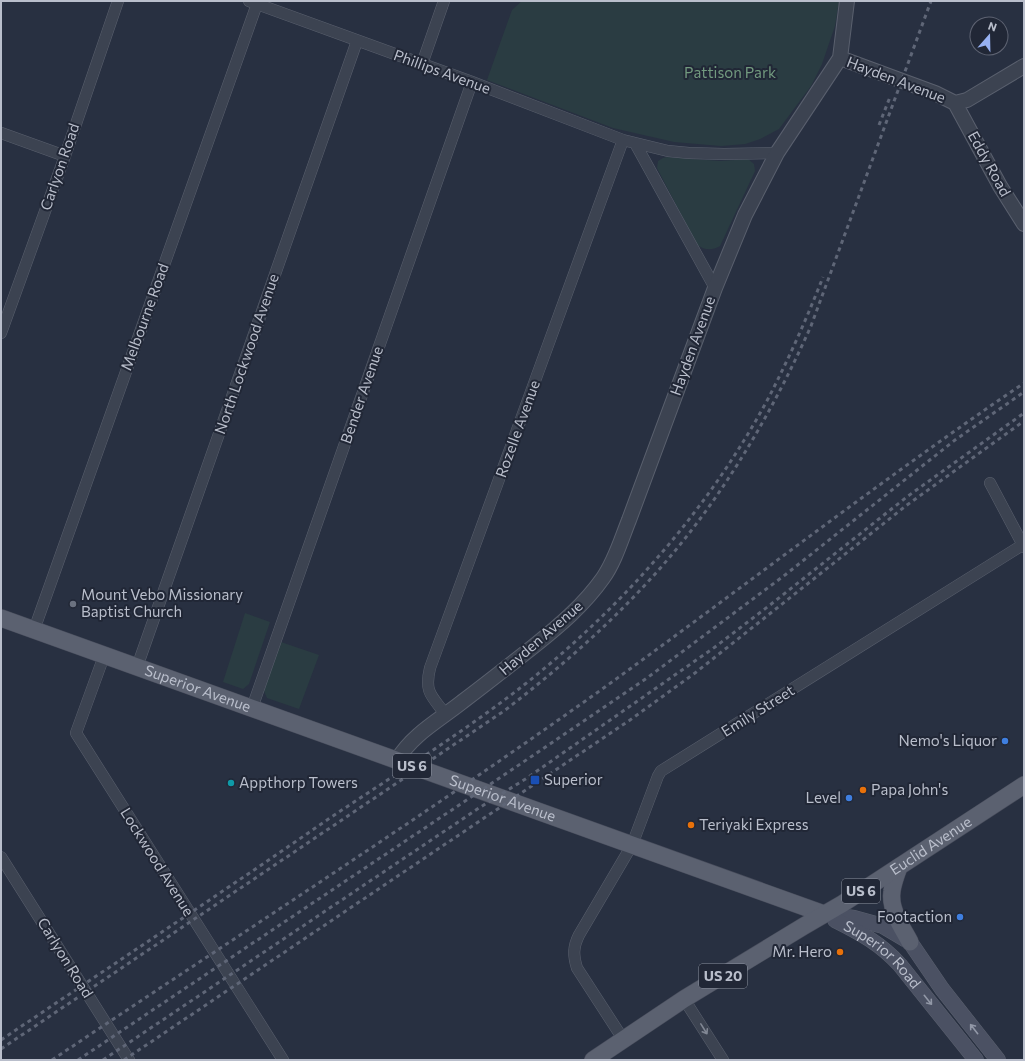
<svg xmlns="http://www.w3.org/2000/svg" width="1025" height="1061" viewBox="0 0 1025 1061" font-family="Commissioner,sans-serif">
<rect width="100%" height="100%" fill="#283041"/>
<path fill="#2a3c42" d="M522,1h317l-4,25 -13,38 -11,22 -32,43 -19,10 -15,5 -24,2 -47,-4 -61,-14 -126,-48 25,-70z
M667,157l53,4 28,-2 6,5 1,7 -35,75c-9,5 -15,4 -23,-1l-40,-77 1,-7 5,-3z
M245,613l25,9 -21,62 -6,5 -20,-7z
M281,642l38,13 -20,54 -32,-11 -3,-7z"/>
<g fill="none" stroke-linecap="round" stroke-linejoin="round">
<g stroke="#5a606e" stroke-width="12">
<path id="minor" d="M249,1l223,81 151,58 45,11 21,2 35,1 53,-1
M422,64l22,-63
M1,133l64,23
M635,143l80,145
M1,333l64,-177 53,-155
M990,483l34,64
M34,630l223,-626
M104,656l-28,77 207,327
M137,667l220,-626
M252,708l220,-626
M446,715c-14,-19 -22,-22 -16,-47l193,-528
M1,857l128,203
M684,999l39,61
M623,1039l-46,-71c-4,-13 -4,-21 2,-33l53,-90 26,-69 3,-5 363,-227"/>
</g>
<g stroke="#5a606e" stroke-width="16">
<path id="tertiary" d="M840,58l7,-57
M955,103l45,83 24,38
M397,760c16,-26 41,-39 65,-58 24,-18 48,-37 72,-56 25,-20 50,-41 69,-68 12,-17 18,-38 26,-58l86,-232 30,-73 32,-62 63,-95 95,35 20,10 12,-3 57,-34"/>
</g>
<g stroke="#5a606e" stroke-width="16">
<g id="secondary">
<path d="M824,914l30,4 29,8 27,16 32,47 56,71"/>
<path id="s1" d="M835,920c26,13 46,24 65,45l76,95"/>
</g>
</g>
<g stroke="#464b5a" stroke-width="18">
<g id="primary">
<path id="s2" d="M1,618l823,296"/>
<path d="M899,867c-3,8 -6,16 -7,24 -3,18 10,36 18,51"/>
<path id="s3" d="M593,1060l91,-61 120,-73 38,-22 182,-119"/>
</g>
</g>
<use href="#minor" stroke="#3c4351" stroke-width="11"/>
<use href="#tertiary" stroke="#3c4351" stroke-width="14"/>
<use href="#secondary" stroke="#4b5163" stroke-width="15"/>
<use href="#primary" stroke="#5b6170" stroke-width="17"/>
<path stroke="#5f6677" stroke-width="3" stroke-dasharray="4 4" stroke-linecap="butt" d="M879,125l11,-28
M1,1040c110,-74 220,-147 329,-222 67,-45 136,-87 199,-137 97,-78 181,-174 240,-284 20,-39 38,-79 54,-120
M1,1049l503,-338c65,-50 127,-105 179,-170 52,-65 94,-139 128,-215l120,-325
M52,1060c185,-124 372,-244 553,-373 140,-101 276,-207 419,-304
M78,1060l432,-289 137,-93 138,-103 170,-135 69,-48
M103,1060l376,-252 48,-30 188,-131 55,-42 138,-109 116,-83
M124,1060l506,-340 65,-47 212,-168 117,-84"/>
</g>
<defs><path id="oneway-shaft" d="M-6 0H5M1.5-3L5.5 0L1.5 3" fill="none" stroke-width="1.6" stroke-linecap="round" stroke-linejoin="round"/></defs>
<g stroke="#9298a7">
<use href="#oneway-shaft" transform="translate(928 1000) rotate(51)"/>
<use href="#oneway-shaft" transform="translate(974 1029) rotate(-128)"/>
</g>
<use stroke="#818794" href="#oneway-shaft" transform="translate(704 1029) rotate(58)"/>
<circle fill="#6b7280" stroke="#212736" stroke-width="1.5" cx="73" cy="604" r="4"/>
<g fill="#3f7fe0" stroke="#212736" stroke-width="1.5">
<circle cx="1005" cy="741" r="4"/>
<circle cx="849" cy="798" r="4"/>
<circle cx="960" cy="917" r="4"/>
</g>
<rect fill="#1a4fb4" stroke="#212736" stroke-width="1.5" x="530" y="775" width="10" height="10" rx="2"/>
<circle fill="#0f9aa8" stroke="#212736" stroke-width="1.5" cx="231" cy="783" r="4"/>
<g fill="#e8710a" stroke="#212736" stroke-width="1.5">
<circle cx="863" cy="790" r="4"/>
<circle cx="691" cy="825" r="4"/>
<circle cx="840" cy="952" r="4"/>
</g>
<g text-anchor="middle" stroke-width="4" stroke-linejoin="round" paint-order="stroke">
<g fill="#212736" stroke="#8b919e" stroke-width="1">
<rect x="393" y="754" width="38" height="24" rx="3"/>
<rect x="842" y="879" width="38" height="24" rx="3"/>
<rect x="699" y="964" width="48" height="24" rx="3"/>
</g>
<g font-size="14" font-weight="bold" fill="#b9becb">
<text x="412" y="771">US 6</text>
<text x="861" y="896">US 6</text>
<text x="723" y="981">US 20</text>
</g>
<g font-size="15" fill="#b9becb" stroke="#212736">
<text transform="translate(442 72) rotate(20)" y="5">Phillips Avenue</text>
<text transform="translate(896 80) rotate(21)" y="5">Hayden Avenue</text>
<text transform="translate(989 164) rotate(61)" y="5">Eddy Road</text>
<text transform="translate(60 167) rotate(-71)" y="5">Carlyon Road</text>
<text transform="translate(145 317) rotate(-70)" y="5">Melbourne Road</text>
<text transform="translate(693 346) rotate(-70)" y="5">Hayden Avenue</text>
<text transform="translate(247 354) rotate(-71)" y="5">North Lockwood Avenue</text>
<text transform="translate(362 395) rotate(-71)" y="5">Bender Avenue</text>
<text transform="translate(518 429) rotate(-70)" y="5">Rozelle Avenue</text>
<text transform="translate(541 638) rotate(-41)" y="5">Hayden Avenue</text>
<text dy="5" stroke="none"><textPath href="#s2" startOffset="209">Superior Avenue</textPath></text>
<text transform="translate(758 711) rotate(-32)" y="5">Emily Street</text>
<text dy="5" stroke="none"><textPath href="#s2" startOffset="533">Superior Avenue</textPath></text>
<text dy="5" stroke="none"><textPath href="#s3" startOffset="400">Euclid Avenue</textPath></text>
<text transform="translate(157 862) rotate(58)" y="5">Lockwood Avenue</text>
<text dy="5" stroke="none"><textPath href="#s1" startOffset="59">Superior Road</textPath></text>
<text transform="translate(65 958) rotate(58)" y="5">Carlyon Road</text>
</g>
<g font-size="15" fill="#729a7f" stroke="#212736">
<text x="730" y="78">Pattison Park</text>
</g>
<g font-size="15" fill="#b9becb" stroke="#212736" text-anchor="start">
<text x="81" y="600">Mount Vebo Missionary<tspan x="81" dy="17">Baptist Church</tspan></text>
<text x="997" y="746" text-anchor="end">Nemo's Liquor</text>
<text x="544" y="785">Superior</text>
<text x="239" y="788">Appthorp Towers</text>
<text x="871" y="795">Papa John's</text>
<text x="841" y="803" text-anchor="end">Level</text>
<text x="699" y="830">Teriyaki Express</text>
<text x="952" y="922" text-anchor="end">Footaction</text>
<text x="832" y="957" text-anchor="end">Mr. Hero</text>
</g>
</g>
<rect width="1025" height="1061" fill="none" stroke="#b9becb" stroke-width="4"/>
<g transform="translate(989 36) rotate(20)"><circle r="19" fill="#212736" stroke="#5e6372"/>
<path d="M0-3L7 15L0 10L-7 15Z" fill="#97b1f2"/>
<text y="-6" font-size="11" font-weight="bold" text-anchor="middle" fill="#b9becb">N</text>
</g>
</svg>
